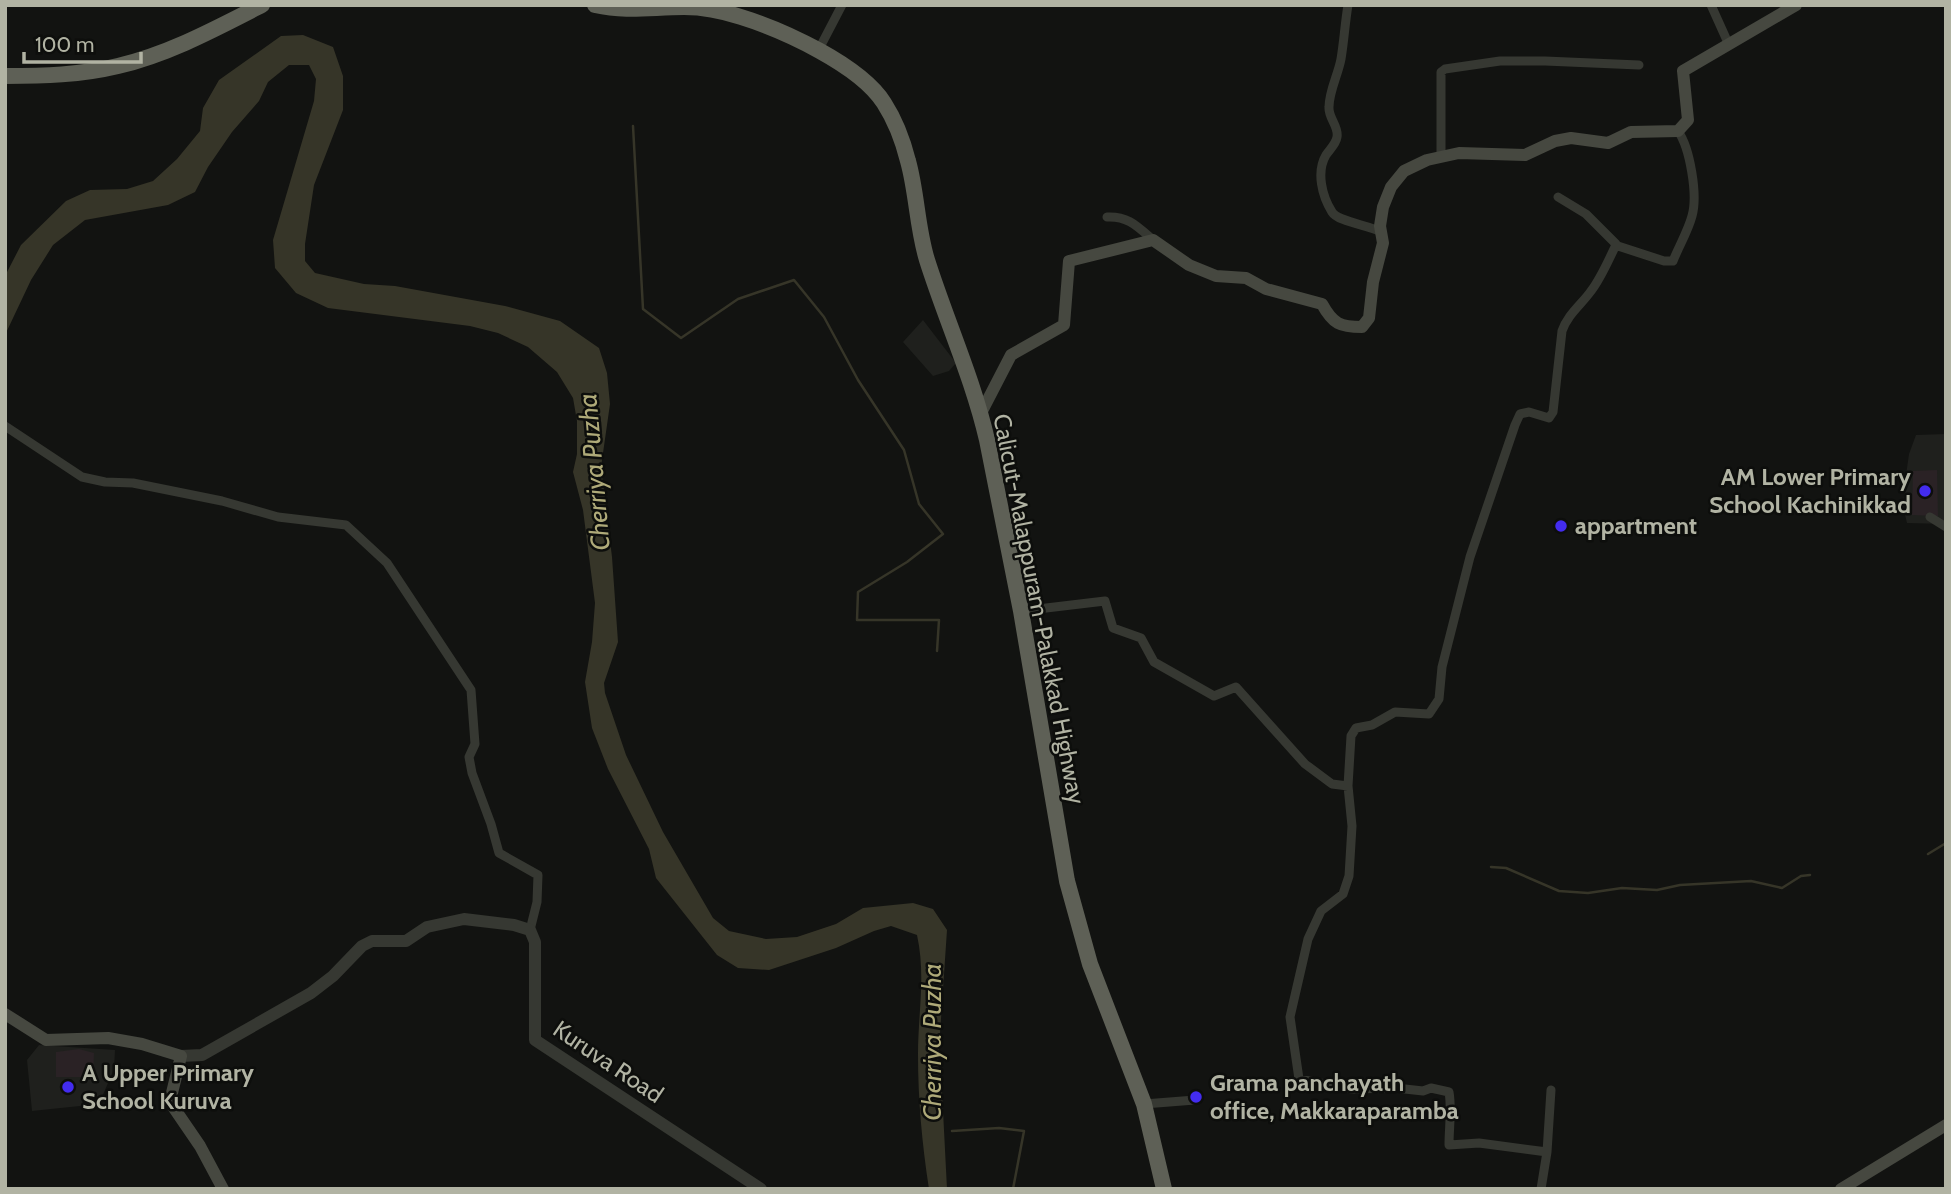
<svg xmlns="http://www.w3.org/2000/svg" width="1951" height="1194" viewBox="0 0 1951 1194" font-family="Cabin,sans-serif">
<rect width="100%" height="100%" fill="#121311"/>
<path fill="#1f201d" d="M923,320l33,43 -7,8 -16,5 -30,-34z
M1946,434v90l-39,-1 -4,-17 3,-31 3,-21 7,-19z
M39,1045l76,5 -1,19 -15,35 -67,7 -5,-51z"/>
<path fill="#2a2225" d="M1937,470l1,46 -26,-1 1,-44z
M79,1049l15,4 -1,24h-37v-25z"/>
<path fill="#363528" d="M303,35l30,12 10,29v34l-29,75 -9,59v17l10,12 49,11 31,2 110,20 55,15 39,27 8,25 3,31 -9,63 11,90 6,85 -14,41 1,10 21,62 37,77 50,86 16,13 37,8 31,-2 39,-13 27,-16 50,-5 20,6 14,21 -9,133 4,28 5,98h-18c-7,-46 -11,-89 -11,-135 0,-41 8,-78 -1,-119l-26,-9 -17,5 -38,17 -67,22 -31,-2 -21,-13 -61,-77 -7,-29 -41,-80 -16,-41 -7,-46 7,-40 3,-39 -12,-93 -10,-38 4,-18v-33l-4,-23 -16,-26 -29,-25 -30,-14 -28,-7 -142,-18 -32,-15 -21,-25 -2,-28 41,-139 2,-22 -7,-14h-20l-21,17 -9,19 -27,31 -24,35 -13,25 -27,13 -83,15 -32,25 -22,35 -26,55v-59l16,-31 45,-44 24,-11 37,-1 26,-8 24,-22 23,-28 3,-23 16,-28 62,-44z"/>
<g fill="none" stroke-linecap="round" stroke-linejoin="round">
<path stroke="#363528" stroke-width="2.5" d="M633,126l10,183 38,29 57,-39 56,-19 30,37 34,63 46,70 15,54 24,30 -36,28 -49,30 -1,28h82l-2,31
M1928,854l18,-11
M1491,867l15,1 53,23 29,2 34,-5 35,2 23,-5 71,-4 31,7 19,-12 9,-1
M952,1131l47,-3 25,3 -11,58"/>
<path stroke="#363832" stroke-width="9" d="M1348,5c-3,18 -4,36 -7,54 -3,16 -12,32 -12,48 -1,11 10,19 8,30 -1,7 -7,12 -11,18 -10,17 -4,41 6,57 6,10 37,13 49,20
M1711,5l18,40
M818,51l24,-46
M1441,157v-85l4,-3 55,-8h45l94,4
M1558,197l28,17 30,30 -1,3
M1107,217c21,-1 30,9 46,23
M5,426l77,51 23,5 28,1 89,18 56,16 68,8 41,38 84,127 4,54 -6,13 3,16 19,51 8,29 39,22 -1,27 -7,28
M1930,517l16,10
M1021,611l84,-10 8,27 28,10 13,24 60,34 22,-9 69,77 27,20 16,2 4,40 -3,50 -6,18 -22,17 -13,28 -18,78 9,62 53,10 44,-1 27,3 8,-3 18,4c3,17 0,35 0,53l30,-2 68,9 -6,37
M1348,786l3,-50 5,-8 16,-3 23,-13 34,2 10,-15 3,-32 28,-110 45,-132 5,-11 9,-2 20,6 4,-6 9,-81c6,-17 19,-26 29,-40 10,-13 17,-30 24,-44l3,-1 46,15h9c6,-15 15,-30 19,-45 6,-21 -2,-68 -14,-85
M1144,1104l51,-4
M1547,1152l4,-62"/>
<path stroke="#363832" stroke-width="12" d="M181,1056l21,-1 109,-62 22,-17 29,-30 10,-5h34l21,-14 37,-8 50,6 16,5 5,12v98l226,149"/>
<path stroke="#464840" stroke-width="12" d="M981,413l30,-58 53,-30 5,-64 84,-21 36,25 27,11 30,2 20,11 56,15c11,20 18,23 40,23l7,-9 4,-36 10,-39 -3,-17 3,-19 8,-20 13,-16 23,-11 32,-7 66,2 30,-14 16,-3 37,5 23,-11 47,-1 10,-11 -5,-49 113,-66
M5,1014l41,26 62,-2 34,6 39,12 -10,41 3,11 26,38 23,43
M1841,1189l105,-64"/>
<path stroke="#5e6056" stroke-width="16" d="M595,5c32,7 57,2 89,2 19,0 39,4 57,10 42,13 119,48 143,86 11,17 19,38 24,58 9,32 9,67 19,99 19,60 46,119 60,180l34,171 46,270 23,83 54,140 20,85
M5,76c38,0 76,-1 113,-10 51,-12 97,-37 144,-61"/>
</g>
<g fill="#432cef" stroke="#0d0e0c" stroke-width="2.5">
<circle cx="1925" cy="491" r="7"/>
<circle cx="1561" cy="526" r="7"/>
<circle cx="68" cy="1087" r="7"/>
<circle cx="1196" cy="1097" r="7"/>
</g>
<g text-anchor="middle" stroke-width="5" stroke-linejoin="round" paint-order="stroke">
<g font-size="24" font-weight="bold" fill="#b1b3a3" stroke="#0d0e0c" text-anchor="start">
<text x="1911" y="485" text-anchor="end">AM Lower Primary<tspan x="1911" dy="28">School Kachinikkad</tspan></text>
<text x="1575" y="534">appartment</text>
<text x="82" y="1081">A Upper Primary<tspan x="82" dy="28">School Kuruva</tspan></text>
<text x="1210" y="1091">Grama panchayath<tspan x="1210" dy="28">office, Makkaraparamba</tspan></text>
</g>
<g font-size="24" fill="#b1b3a3" stroke="#0d0e0c">
<text transform="translate(1039 609) rotate(79)" y="8">Calicut-Malappuram-Palakkad Highway</text>
<text transform="translate(608 1062) rotate(34)" y="8">Kuruva Road</text>
</g>
<g font-size="26" font-style="italic" fill="#afaa79" stroke="#0d0e0c">
<text transform="translate(594 472) rotate(-95)" y="9">Cherriya Puzha</text>
<text transform="translate(932 1042) rotate(-90)" y="9">Cherriya Puzha</text>
</g>
</g>
<rect width="1951" height="1194" fill="none" stroke="#b1b3a3" stroke-width="14"/>
<path d="M24 52v10h117v-10" fill="none" stroke="#b1b3a3" stroke-width="3.5"/>
<text x="35" y="52" font-size="21" fill="#b1b3a3" stroke="#0d0e0c" stroke-width="5" paint-order="stroke">100 m</text>
</svg>
